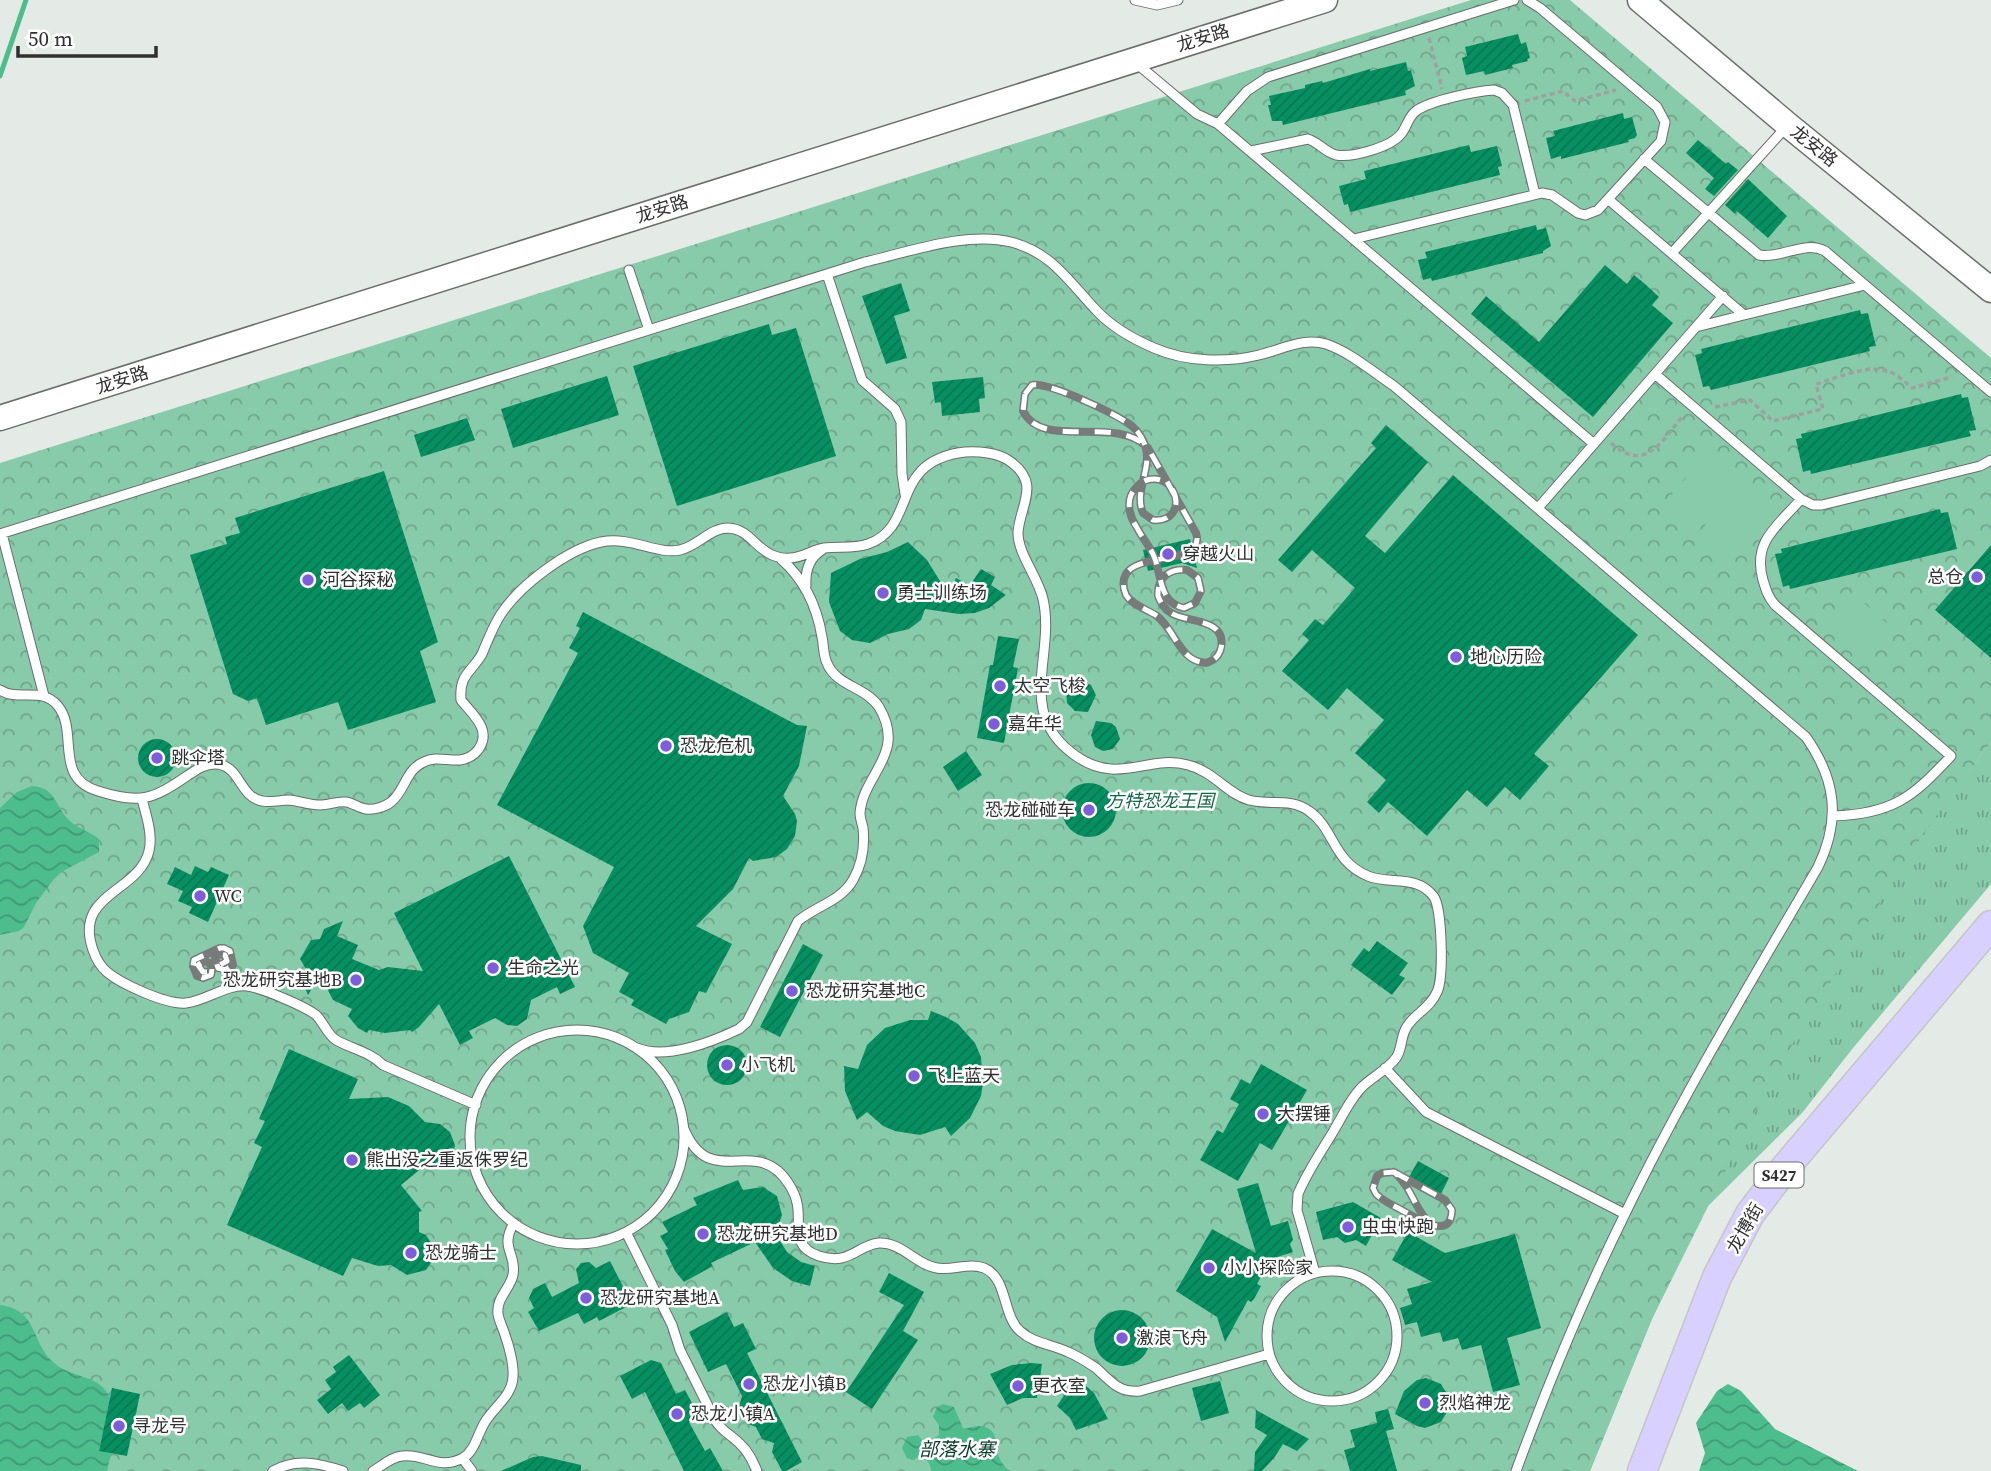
<svg xmlns="http://www.w3.org/2000/svg" width="1991" height="1471" viewBox="0 0 1991 1471" font-family="'Source Serif 4','Noto Sans SC',serif">
<defs>
<pattern id="grass-tufts" width="24" height="20" patternUnits="userSpaceOnUse" patternTransform="scale(1.75)"><rect width="24" height="20" fill="#88cbaa"/><path d="M3 7l-1-3M5 7V3M7 7l1-3M15 17l-1-3M17 17v-4M19 17l1-3" fill="none" stroke="#70a58b"/></pattern>
<pattern id="park-crowns" width="20" height="18" patternUnits="userSpaceOnUse" patternTransform="scale(1.75)"><rect width="20" height="18" fill="#88cbaa"/><path d="M2 6a3 3 0 1 1 6 0M12 15a3 3 0 1 1 6 0" fill="none" stroke="#70a58b"/></pattern>
<pattern id="water-waves" width="16" height="10" patternUnits="userSpaceOnUse" patternTransform="scale(1.75)"><rect width="16" height="10" fill="#4dbd8d"/><path d="M0 5q4-4 8 0t8 0" fill="none" stroke="#409a74"/></pattern>
<pattern id="building-hatch" width="6" height="6" patternUnits="userSpaceOnUse" patternTransform="scale(1.75)"><rect width="6" height="6" fill="#069062"/><path d="M-1 1l2-2M0 6l6-6M5 7l2-2" fill="none" stroke="#087651"/></pattern>
</defs>
<rect width="100%" height="100%" fill="#e4eae6"/>
<path fill="url(#grass-tufts)" d="M1991,742v142l-138,164 -51,65 -97,96 -53,110 -62,152h-66l107,-253z"/>
<path fill="url(#park-crowns)" d="M1471,0h99l421,358v384l-68,92 -125,200 -45,82 -101,203 -62,152h-1590v-1008z"/>
<path fill="#88cbaa" d="M1711,449l31,26 -50,59 -32,-26z
M1746,478l32,28 -51,58 -32,-27z
M1854,594l36,32 -28,32 -37,-32z"/>
<path fill="url(#water-waves)" d="M32,786c26,2 22,21 39,36 8,7 20,10 28,17v13l-36,19 -9,8 -18,24 -12,24 -5,4 -19,4v-127l17,-16z
M0,1305c38,5 30,34 52,56 17,18 48,12 58,37l-11,52 12,3 -4,18h-107z
M1728,1384l13,7 34,38 83,42h-159l6,-18 -9,-30 21,-32z
M943,1404l11,3 9,21c7,1 14,-4 22,-1 14,5 10,19 14,30 2,5 6,10 10,14h-78c0,-7 -4,-13 -12,-14l-7,3 -5,-2 -5,-10 5,-11 11,-2 5,6 6,1 10,-7v-10l-6,-8 4,-10z"/>
<g fill="none" stroke-linecap="round" stroke-linejoin="round">
<path stroke="#4dbd8d" stroke-width="5" d="M0,76l26,-76"/>
</g>
<path fill="url(#building-hatch)" d="M1518,34l3,10 5,-2 4,16 -3,1 1,2 -16,4 1,3 -28,7 -1,-4 -18,4 -4,-17 5,-2 -2,-9z
M1406,62l2,9 3,-1 4,16 -10,5 1,4 -123,30 -1,-4h-10l-4,-16h3l-2,-9 36,-8v-3l17,-4 1,2 47,-14v2z
M1623,113l1,6 8,-2 5,18 -2,3 -7,2 1,2 -68,17v-3l-10,3 -5,-21 9,-2 -2,-5z
M1698,140l28,24 2,-2 10,8 -24,26 -9,-7 9,-11 -28,-25z
M1469,145l2,7 26,-6 5,20 -4,1 2,8 -150,37 -2,-8 -4,1 -5,-19 27,-7 -2,-8z
M1748,179l39,37 -19,22 -31,-27 -2,3 -10,-9z
M1536,225l1,5 9,-2 5,18 -8,5v2l-111,28 -1,-3 -8,2 -5,-20 9,-2 -2,-6z
M1605,265l22,19 7,-9 11,9 14,13 -7,8 21,18 -80,94 -122,-103 15,-18 53,46z
M901,283l9,28 -16,5 13,42 -21,6 -24,-68z
M1860,310l1,4 7,-1 5,21 3,12 -7,1 1,4 -159,39 -2,-4 -6,1 -8,-32 7,-2 -1,-4z
M769,324l3,11 24,-7 40,128 -159,50 -44,-140z
M607,376l12,39 -106,33 -12,-39z
M983,377l2,21 -6,1 1,13 -38,4 -1,-14 -6,1 -3,-21z
M1961,394l1,4 6,-1 5,21 3,12 -7,1 2,5 -160,38 -1,-4 -7,2 -7,-33 6,-1 -1,-4z
M467,418l8,22 -54,17 -7,-22z
M1386,425l42,37 -63,74 20,17 68,-78 185,160 -104,119 15,12 -29,34 -15,-13 -18,20 -20,-17 -40,46 -39,-34 -9,11 -12,-11 19,-22 -31,-27 29,-33 -37,-32 -19,22 -46,-39 27,-31 -7,-6 13,-15 8,6 32,-37 -43,-38 -20,22 -14,-12 98,-112 -5,-5z
M384,471l54,171 -18,9 16,51 -88,28 -10,-28 -72,23 -9,-27 -9,3 -15,-7 -43,-139 37,-11 -2,-7 15,-4 -5,-15z
M1940,509l1,4 7,-1 9,37 -167,40 -1,-4 -6,2 -8,-33 7,-1 -1,-4z
M1190,539l7,29 -15,-5 -34,8 -5,-21z
M908,542l19,18 21,34 8,-16 14,7 11,-16 14,8 -4,8 15,10 -17,13 -14,5 -16,1 -34,-5 -4,11 -12,9 -21,5 -18,9 -18,-3 -12,-9 -11,-29 2,-29 29,-14 27,-7z
M1991,545v113l-56,-48z
M583,612l214,113 10,1 -8,40 -16,30 12,18 2,7 -2,15 -8,13 -11,8 -23,4 -4,-3 -16,31 -37,37 36,18 -26,49 -7,-2 -10,21 -20,7 -3,5 -35,-19 3,-5 -15,-8 10,-19 -36,-20 -10,-27 31,-59 -117,-62 81,-152 -9,-5 11,-20 -4,-2z
M998,636l21,3 -6,28 5,1 -14,75 -27,-5 13,-73h3z
M1080,681l11,4 5,10 -8,17 -13,-1 -8,-8 -1,-12 8,-8z
M1096,721l15,2 5,4 4,12 -7,10 -10,2 -8,-4 -4,-12z
M138 758a19 19 0 1 1 38 0a19 19 0 1 1-38 0Z
M966,751l16,24 -24,16 -15,-24z
M1062 810a27 27 0 1 1 54 0a27 27 0 1 1-54 0Z
M509,856l66,131 -15,7 -3,-7 -26,13 -4,19 -10,7 -10,-1 -12,-7 -26,13 4,7 -13,7 -21,-41 -20,23 -7,5 -2,-2 -25,3 -16,-3 -2,3 -9,-5 -10,-12 4,-7 -19,-9 -13,-25 -12,20 -7,-17 5,-9 -6,-10 11,-19 9,-1 4,-10 19,-8 -6,15 21,9 -6,14 27,11 9,-3 35,4 -29,-58z
M195,866l13,6 3,-5 18,8 -21,47 -19,-9 3,-6 -14,-6 5,-10 -16,-7 8,-17 16,8z
M1377,941l31,22 -9,12 6,3 -13,17 -41,-30 13,-17 5,4z
M803,944l20,11 -43,82 -20,-10z
M931,1011l15,6 12,7 17,19 6,14 2,26 -2,13 -11,22 -19,18 -6,-9 -25,8 -25,-4 -12,-5 -16,-14 -10,8 -12,-29 -1,-25 14,3 9,-24 18,-17 25,-8h18z
M707 1065a20 20 0 1 1 40 0a20 20 0 1 1-40 0Z
M289,1049l69,30 -9,20 39,-2 21,9 16,16 15,2 10,8 5,13 -1,6 -8,12 -14,5 -9,-1 -22,18 21,26 -3,1v20l7,3 7,11v14l-7,10 -19,5 -16,-10 -13,1 -26,-8 -9,18 -116,-51 35,-78 -8,-4 11,-22 -6,-2z
M1261,1064l46,26 -35,60 -12,-7 -22,38 -38,-21 17,-30 6,3 16,-29 -9,-5 11,-20 9,5z
M1418,1161l31,17 -8,16 -32,-17z
M738,1180l5,10 20,-3 14,9 5,19 -2,6 -7,9 14,22 14,10 14,4 -5,20 -18,-5 -19,-13 -18,-26 -44,21 2,3 -29,16 -9,-11 -10,-21 3,-1 -8,-13 8,-4 -6,-10 35,-17 -4,-7z
M1258,1183l13,43 17,-5 5,19 -3,4 3,8 -22,7 -14,25 4,2 -7,13 -3,3 -3,-2 -23,42 -8,-25 -41,-26 36,-62 44,24 -19,-64z
M1353,1202l28,16 -15,28 -10,-6 -11,3 -8,-6 -14,3 -7,-28z
M1408,1232l37,21 70,-19 26,94 -34,10 13,47 -27,7 -12,-47 -19,5 -4,-12 -15,4 -3,-10 -19,5 -4,-15 -12,3 -5,-17 12,-4 -5,-15 25,-7 -40,-22z
M610,1261l22,43 -33,17 -2,-4 -13,7 -6,-11 -39,18 -11,-19 6,-4 -5,-10 4,-9 12,-6 7,14 27,-14 -3,-14 5,-6 8,-1 7,6z
M889,1273l35,19 -21,39 15,9 -46,69 -26,-17 58,-87 -25,-13z
M1094 1338a28 28 0 1 1 56 0a28 28 0 1 1-56 0Z
M727,1312l7,15 9,-4 13,26 -9,4 55,109 -16,9h-4l-10,-19 2,-9 -12,-4 -6,-12 -8,-3 -9,-17 3,-11 -16,-32 -18,8 -19,-40z
M349,1355l31,40 -16,13 -4,-5 -12,8 -6,-8 -14,11 -11,-14 14,-11 -6,-9 11,-8 -3,-5z
M651,1360l10,3 15,31 9,-4 14,26 -10,6 16,29 5,-3 13,23h-39l-39,-79 -13,7 -12,-23z
M1032,1363l10,1 -5,34h-14l-16,7 -17,-31 22,-9z
M1076,1377l18,16 14,26 -32,11 -6,-12 -13,-12z
M1426,1378l15,6 9,15v8l-9,15 -16,6 -8,-2 -22,-12 9,-23 13,-11z
M1220,1381l9,32 -28,8 -9,-33z
M112,1388l28,6 -13,62 -28,-5z
M1388,1409l6,20 -8,2 11,40h-47l-6,-21 11,-3 -5,-17 27,-7 -2,-11z
M1256,1410l53,29 -12,12 -14,-7 -9,14 -12,13h-8l1,-19 12,-17 -12,-7z
M542,1456l39,9v6h-80l32,-14z"/>
<g fill="none" stroke-linecap="round" stroke-linejoin="round">
<g stroke="#696f6c" stroke-width="11">
<path id="lane" d="M1135,0l22,5 21,-5
M1136,63l61,51 21,10 376,320
M1218,124l29,-33 21,-14 246,-77
M1251,151l57,-12c10,3 17,13 28,16 16,3 55,-8 65,-21 6,-7 7,-17 15,-23 13,-10 60,-20 78,-21l8,3 11,12 22,89
M1644,159l115,96c23,4 45,-15 66,-4l166,141
M1609,200l135,115 121,-30
M1354,239l188,-46 10,2 26,18 7,2 13,-5 63,-69 4,-19 -8,-15 -117,-99 -13,-8
M1672,253l115,-127
M629,270l20,60
M827,274l35,106 33,29 6,13 1,52 3,20
M1696,327l48,-12
M1655,374l146,125 12,6h9l158,-39 11,-6
M1801,499c-23,27 -49,42 -38,81 3,10 5,17 12,25l176,151c-39,42 -59,58 -118,60
M1538,508l185,-212
M0,534l865,-272c44,-10 101,-31 146,-20 42,11 58,40 86,69 15,16 36,28 57,37 32,14 72,15 105,7 22,-5 44,-18 67,-11 24,8 47,28 68,42l412,351c30,43 35,82 12,130 -67,115 -136,229 -194,349 -41,83 -76,168 -108,255
M2,534l42,162
M806,586c-1,-15 3,-28 16,-36
M0,690c19,12 42,-4 58,16 21,26 -5,72 40,85 42,13 54,9 89,-15 9,-6 17,-12 28,-12 25,0 24,33 47,37 9,2 18,-1 27,-1 10,1 21,5 31,5 9,0 17,-4 26,-3 7,1 13,6 20,7 8,1 19,-2 25,-7 14,-11 15,-33 33,-40 12,-6 23,-1 36,-2 7,-1 14,-5 18,-10 15,-20 -6,-36 -17,-50 -2,-26 10,-27 21,-46 6,-14 11,-28 19,-40 19,-29 67,-65 100,-72 30,-6 56,13 79,8 18,-4 30,-22 48,-22 21,1 27,20 44,27 5,2 12,4 18,3 12,0 22,-8 34,-10 14,-2 30,1 44,-4 51,-18 20,-83 97,-92 14,-1 32,1 43,8 35,23 11,46 10,73 0,21 20,44 25,66 13,56 -29,114 33,157 43,30 72,-2 112,9 27,7 39,29 61,35 21,6 41,-3 60,11 26,18 23,50 59,65 21,9 50,-2 66,21 8,12 10,81 3,95 -7,16 -20,20 -29,33 -8,10 -5,23 -12,33 -9,12 -24,19 -34,29 -12,12 -20,30 -29,45 -12,20 -26,40 -35,62l-1,16 18,63
M142,799c4,16 11,35 7,52 -10,42 -76,42 -56,99 3,9 7,16 14,22 14,12 60,33 79,31 20,-2 40,-19 61,-17 15,2 57,20 69,29 8,8 11,19 20,25 16,9 34,12 47,25l93,40
M470 1137a107 107 0 1 1 214 0a107 107 0 1 1-214 0Z
M637,1048c29,12 75,-6 102,-19l8,-7 51,-101c18,-15 43,-20 55,-41 9,-16 12,-34 10,-52 -1,-5 -3,-10 -3,-15 3,-39 47,-59 19,-106 -13,-20 -43,-21 -52,-44 -4,-8 -3,-17 -5,-26 -5,-30 -18,-58 -41,-78
M1385,1068l41,44 199,102
M684,1129c24,57 62,15 94,42 8,7 17,21 19,32 5,20 -8,43 22,53 31,10 38,-11 60,-13 23,-1 37,22 58,25 15,3 32,-6 47,0 24,10 18,47 36,63 14,13 32,13 48,21 10,4 19,10 28,16 15,13 22,25 44,23l129,-37
M626,1232l46,93 8,25 35,70c7,12 17,15 26,25 8,7 12,17 16,26
M1267 1336a65 65 0 1 1 130 0a65 65 0 1 1-130 0Z
M463,1459l9,12
M273,1471c23,-13 46,-8 70,0
M373,1471c9,-5 18,-14 29,-15 24,-3 35,15 61,2 12,-7 15,-25 22,-36 9,-15 27,-26 28,-45 1,-12 -4,-31 -8,-42 -2,-7 -6,-14 -7,-21 -2,-16 12,-25 15,-39 4,-22 -14,-27 1,-52"/>
</g>
<g stroke="#696f6c" stroke-width="27">
<path id="secondary" d="M1640,0l148,125 203,165
M0,418l1325,-418"/>
</g>
<g stroke="#c5c5c5" stroke-width="31">
<path id="primary" d="M1642,1471l75,-194 33,-63 35,-46 206,-243"/>
</g>
<path stroke="#9ea29f" stroke-width="3.5" stroke-dasharray="5 3.5" stroke-linecap="butt" d="M1429,38l13,51
M1525,101l38,-10 12,10 41,-11
M1715,407l35,-7 23,21 50,-12 -7,-25c22,-6 56,-23 78,-10 6,3 12,9 18,14l40,-11
M1611,443c35,31 50,-2 72,-27"/>
<use href="#lane" stroke="#fff" stroke-width="9"/>
<use href="#secondary" stroke="#fff" stroke-width="24"/>
<use href="#primary" stroke="#d8d0fe" stroke-width="28"/>
<g stroke="#777b79" stroke-width="8">
<path id="rail" d="M1025,394l-2,17c20,40 93,3 125,37l48,85c10,32 -57,19 -70,41 -4,7 -3,14 0,21 7,11 21,14 31,21 19,15 22,45 49,47 7,-2 13,-6 15,-15 6,-30 -34,-25 -50,-35 -7,-4 -10,-10 -13,-17 -1,-19 12,-28 29,-26l11,8 3,13 -6,12 -11,5c-26,-5 -22,-35 -31,-54 -5,-10 -12,-18 -17,-28 -6,-9 -9,-21 -5,-31 3,-6 9,-13 16,-15 31,-9 43,43 6,40l-10,-7c-9,-21 8,-43 3,-64 -2,-9 -7,-17 -14,-23 -16,-12 -82,-44 -100,-41l-7,9
M207,972h-4l-5,-7 6,-4c7,1 9,7 7,14l-8,3 -6,-2 -4,-10 1,-6 26,-12h4l6,3 3,14 -8,5 -7,-2 -3,-10 4,-4 6,1 2,6 -20,11
M1394,1172l51,28 7,10c-1,31 -33,9 -47,2 -10,-6 -21,-10 -29,-18l-3,-6 4,-12 5,-3 12,-1c18,15 21,39 38,54"/>
</g>
<use href="#rail" stroke="#fff" stroke-width="5" stroke-dasharray="16" stroke-linecap="butt"/>
</g>
<g fill="#7e5dd8" stroke="#fff" stroke-width="2.5">
<circle cx="1168" cy="554" r="7"/>
<circle cx="1977" cy="577" r="7"/>
<circle cx="308" cy="580" r="7"/>
<circle cx="883" cy="593" r="7"/>
<circle cx="1456" cy="657" r="7"/>
<circle cx="1000" cy="686" r="7"/>
<circle cx="994" cy="724" r="7"/>
<circle cx="666" cy="746" r="7"/>
<circle cx="157" cy="758" r="7"/>
<circle cx="1089" cy="810" r="7"/>
<circle cx="200" cy="896" r="7"/>
<circle cx="493" cy="968" r="7"/>
<circle cx="356" cy="980" r="7"/>
<circle cx="792" cy="991" r="7"/>
<circle cx="727" cy="1065" r="7"/>
<circle cx="914" cy="1076" r="7"/>
<circle cx="1263" cy="1114" r="7"/>
<circle cx="352" cy="1160" r="7"/>
<circle cx="1348" cy="1227" r="7"/>
<circle cx="703" cy="1234" r="7"/>
<circle cx="411" cy="1253" r="7"/>
<circle cx="1209" cy="1268" r="7"/>
<circle cx="586" cy="1298" r="7"/>
<circle cx="1122" cy="1338" r="7"/>
<circle cx="749" cy="1384" r="7"/>
<circle cx="1018" cy="1386" r="7"/>
<circle cx="1425" cy="1403" r="7"/>
<circle cx="677" cy="1414" r="7"/>
<circle cx="119" cy="1426" r="7"/>
</g>
<g text-anchor="middle" stroke-width="5" stroke-linejoin="round" paint-order="stroke">
<rect fill="#fff" stroke="#6d6f6e" stroke-width="2" x="1754.5" y="1162.5" width="49" height="25" rx="5"/>
<g font-size="16" font-weight="bold" fill="#2f3130">
<text x="1779" y="1181">S427</text>
</g>
<g font-size="18" fill="#2f3130" stroke="#fff">
<text transform="translate(1203 38) rotate(-17)" y="6">龙安路</text>
<text transform="translate(1814 146) rotate(39)" y="6">龙安路</text>
<text transform="translate(662 209) rotate(-18)" y="6">龙安路</text>
<text transform="translate(122 380) rotate(-18)" y="6">龙安路</text>
<text transform="translate(1745 1228) rotate(-60)" y="6">龙博街</text>
</g>
<g font-size="18" fill="#2f3130" stroke="#fff" text-anchor="start">
<text x="1182" y="560">穿越火山</text>
<text x="1963" y="583" text-anchor="end">总仓</text>
<text x="322" y="586">河谷探秘</text>
<text x="897" y="599">勇士训练场</text>
<text x="1470" y="663">地心历险</text>
<text x="1014" y="692">太空飞梭</text>
<text x="1008" y="730">嘉年华</text>
<text x="680" y="752">恐龙危机</text>
<text x="171" y="764">跳伞塔</text>
<text x="1075" y="816" text-anchor="end">恐龙碰碰车</text>
<text x="214" y="902">WC</text>
<text x="507" y="974">生命之光</text>
<text x="342" y="986" text-anchor="end">恐龙研究基地B</text>
<text x="806" y="997">恐龙研究基地C</text>
<text x="741" y="1071">小飞机</text>
<text x="928" y="1082">飞上蓝天</text>
<text x="1277" y="1120">大摆锤</text>
<text x="366" y="1166">熊出没之重返侏罗纪</text>
<text x="1362" y="1233">虫虫快跑</text>
<text x="717" y="1240">恐龙研究基地D</text>
<text x="425" y="1259">恐龙骑士</text>
<text x="1223" y="1274">小小探险家</text>
<text x="600" y="1304">恐龙研究基地A</text>
<text x="1136" y="1344">激浪飞舟</text>
<text x="763" y="1390">恐龙小镇B</text>
<text x="1032" y="1392">更衣室</text>
<text x="1439" y="1409">烈焰神龙</text>
<text x="691" y="1420">恐龙小镇A</text>
<text x="133" y="1432">寻龙号</text>
</g>
<g font-size="18" font-style="italic" fill="#126746" stroke="#fff">
<text x="1160" y="807">方特恐龙王国</text>
</g>
<g font-size="19" font-style="italic" fill="#0a3b28" stroke="#fff">
<text x="957" y="1456">部落水寨</text>
</g>
</g>
<path d="M18 46v10h138v-10" fill="none" stroke="#2f3130" stroke-width="3.5"/>
<text x="28" y="46" font-size="21" fill="#2f3130" stroke="#ffffff" stroke-width="5" paint-order="stroke">50 m</text>
</svg>
